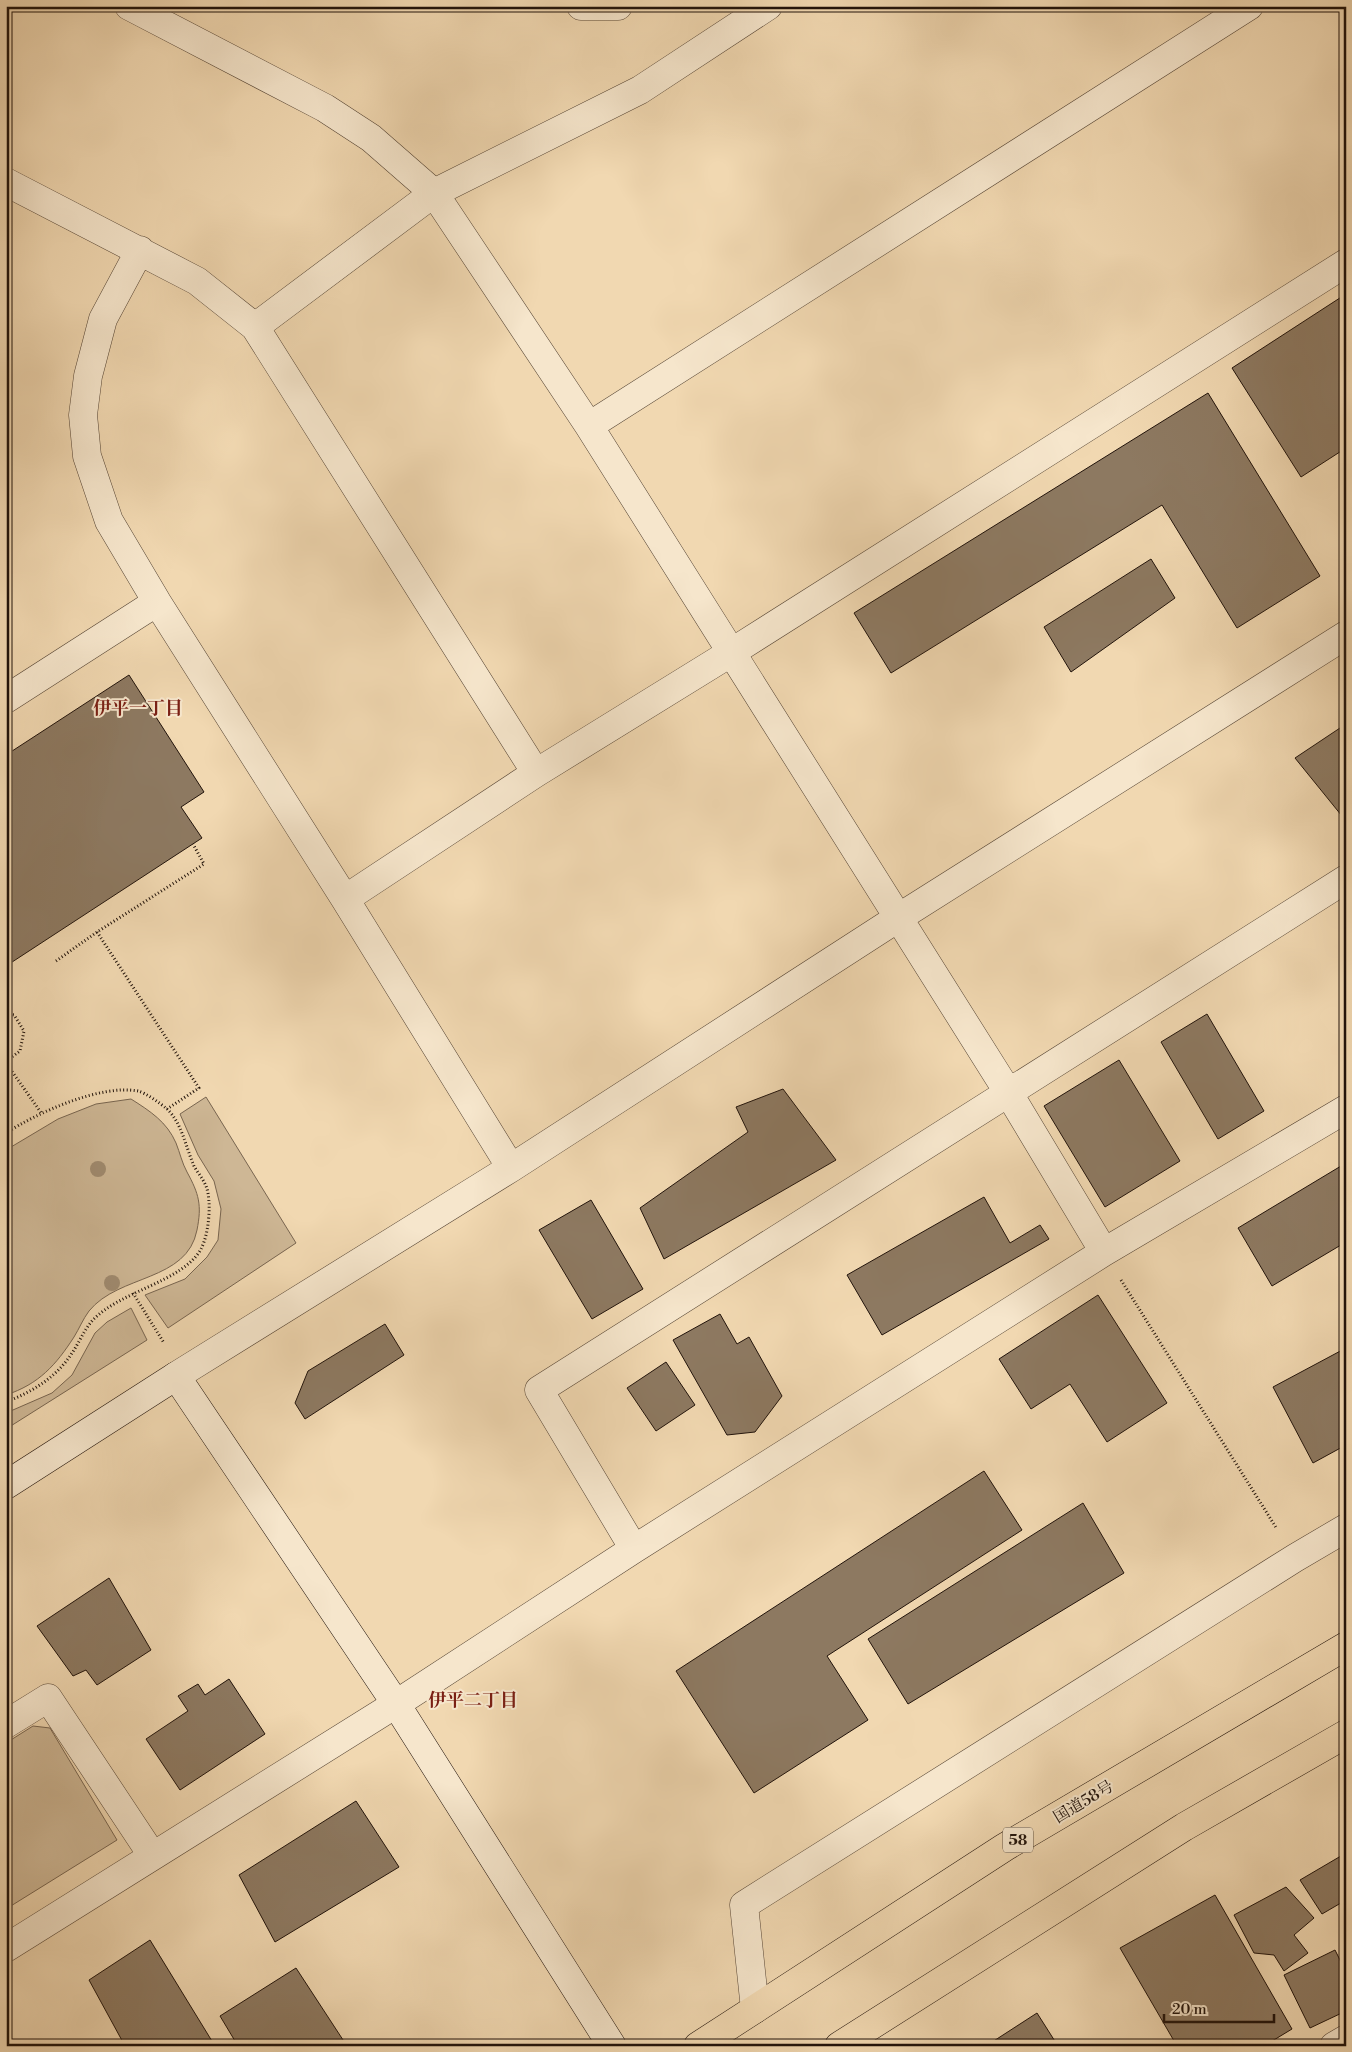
<svg xmlns="http://www.w3.org/2000/svg" width="1352" height="2052" viewBox="0 0 1352 2052" font-family="'Libre Bodoni','Noto Serif JP',serif">
<rect width="100%" height="100%" fill="#f1d8b1"/>
<filter id="stains"><feTurbulence type="fractalNoise" baseFrequency=".004" numOctaves="4"/><feColorMatrix values="0 0 0 0 .2 0 0 0 0 .09 0 0 0 0 .02 0 0 0 .5 -.17"/></filter>
<radialGradient id="worn" r=".72"><stop offset=".6" stop-color="#630" stop-opacity="0"/><stop offset="1" stop-color="#630" stop-opacity=".3"/></radialGradient>
<path fill="#ceb795" stroke="#786550" d="M206,1097l90,146 -128,85 -23,-33 40,-16 22,-22 11,-17 3,-31 -7,-28 -16,-26 -18,-41z
M131,1099c19,12 36,23 45,44 4,10 6,20 11,29 12,22 15,33 10,58 -10,52 -78,44 -108,81 -6,8 -10,18 -15,26 -18,28 -35,47 -68,58v-245l52,-31 38,-15z
M131,1308l16,32 -141,89v-16l46,-20 20,-18 23,-42 12,-11z
M33,1726l17,2 67,112 -111,69v-166z"/>
<path fill="#8d7961" stroke="#21130b" d="M1346,294v154l-45,29 -69,-109z
M1208,393l112,183 -83,52 -75,-123 -271,168 -37,-60z
M1151,559l24,39 -104,74 -27,-45z
M129,675l75,117 -23,15 21,31 -196,128v-211z
M1346,724v97l-51,-63z
M1207,1014l57,97 -46,28 -57,-97z
M1119,1060l61,101 -75,46 -61,-101z
M783,1089l53,71 -172,99 -24,-51 108,-76 -12,-25z
M1346,1163v79l-74,44 -34,-58z
M984,1197l26,46 30,-18 9,14 -167,96 -35,-60z
M591,1200l52,89 -51,30 -53,-89z
M1098,1295l69,108 -60,39 -37,-58 -39,25 -32,-50z
M720,1314l17,30 12,-7 33,59 -27,36 -28,3 -54,-95z
M385,1324l19,31 -99,64 -10,-16 13,-32z
M1346,1348v97l-33,18 -40,-76z
M666,1362l29,43 -39,26 -29,-43z
M984,1471l38,59 -195,126 41,64 -114,73 -78,-122z
M1083,1503l41,70 -216,131 -40,-65z
M109,1578l42,72 -54,35 -11,-15 -13,6 -36,-50z
M229,1679l36,55 -85,56 -34,-51 42,-28 -10,-15 20,-12 7,11z
M356,1801l43,66 -124,75 -36,-67z
M1346,1853v47l-24,14 -22,-34z
M1286,1887l28,31 -20,17 14,18 -24,18 -10,-16 -20,-2 -20,-38z
M1215,1895l77,134 -28,17h-87l-57,-98z
M150,1940l65,106h-90l-36,-66z
M1335,1950l11,22v39l-36,17 -26,-53z
M296,1968l51,78h-109l-18,-30z
M1037,2013l21,33h-72z"/>
<g fill="none" stroke-linecap="round" stroke-linejoin="round">
<g stroke="#554434" stroke-width="29">
<path id="street" d="M129,6l196,102 46,30 63,55 155,233 419,666 96,160
M581,6h37
M6,182l191,99 58,46 281,446
M140,250l-37,69 -15,57 -5,39 4,41 22,65 48,81 188,297 166,269
M255,327l179,-134 206,-103 128,-84
M589,426l660,-420
M6,699l151,-97
M345,899l191,-126 196,-121 614,-389
M176,1376l335,-208 387,-250 448,-283
M634,1549l-95,-159 807,-511
M6,1724l42,-26 104,157
M6,1948l390,-244 238,-155 470,-297 242,-143
M755,2009l-11,-104 551,-347 51,-30
M1334,2046l12,-7"/>
</g>
<g stroke="#21130b" stroke-width="29">
<path id="secondary" d="M6,1485l170,-109 220,328 216,342"/>
</g>
<g stroke="#21130b" stroke-width="29">
<path id="highway" d="M698,2046l307,-199 341,-201
M839,2046l345,-219 162,-93"/>
</g>
<path stroke="#21130b" stroke-width="3" stroke-dasharray="1 2.5" stroke-linecap="butt" d="M97,932l102,156 -32,21
M56,961l41,-29 107,-68 -11,-20
M6,1013l8,2 10,16 -4,20 -14,10
M6,1063l36,51
M6,1133c31,-20 94,-49 132,-42 8,2 22,12 29,18 15,14 19,39 27,57 4,7 9,13 12,20 6,15 3,48 -5,63 -18,33 -82,42 -109,72 -8,9 -13,22 -20,32 -15,24 -40,39 -66,49
M1121,1280l156,249
M133,1293l31,50"/>
<use href="#street" stroke="#f6e6cc" stroke-width="28"/>
<use href="#secondary" stroke="#f6e6cc" stroke-width="28"/>
<use href="#highway" stroke="#f1d8b1" stroke-width="28"/>
</g>
<g fill="#a08b70">
<circle cx="98" cy="1169" r="8"/>
<circle cx="112" cy="1283" r="8"/>
</g>
<g text-anchor="middle" stroke-width="4" stroke-linejoin="round" paint-order="stroke">
<rect fill="#f6e6cc" stroke="#615245" stroke-width="1" x="1003" y="1827.5" width="30" height="25" rx="4"/>
<g font-size="15" font-weight="bold" fill="#21130b">
<text x="1018" y="1845">58</text>
</g>
<g font-size="16" fill="#21130b" stroke="#f6e6cc">
<text transform="translate(1083 1801) rotate(-31)" y="6">国道58号</text>
</g>
<g font-size="18" font-weight="bold" fill="#7a1f14" stroke="#f6e6cc">
<text x="138" y="714">伊平一丁目</text>
<text x="473" y="1706">伊平二丁目</text>
</g>
</g>
<rect width="1352" height="2052" fill="none" stroke="#f1d8b1" stroke-width="25"/>
<rect x="8" y="8" width="1337" height="2037" fill="none" stroke="#21130b" stroke-width="2.5"/>
<rect x="12" y="12" width="1327" height="2027" fill="none" stroke="#21130b"/>
<path d="M1164 2014v8h110v-8" fill="none" stroke="#21130b" stroke-width="2.5"/>
<text x="1172" y="2014" font-size="15" fill="#21130b" stroke="#f6e6cc" stroke-width="4" paint-order="stroke">20 m</text>
<rect width="100%" height="100%" filter="url(#stains)"/>
<rect width="100%" height="100%" fill="url(#worn)"/>
</svg>
